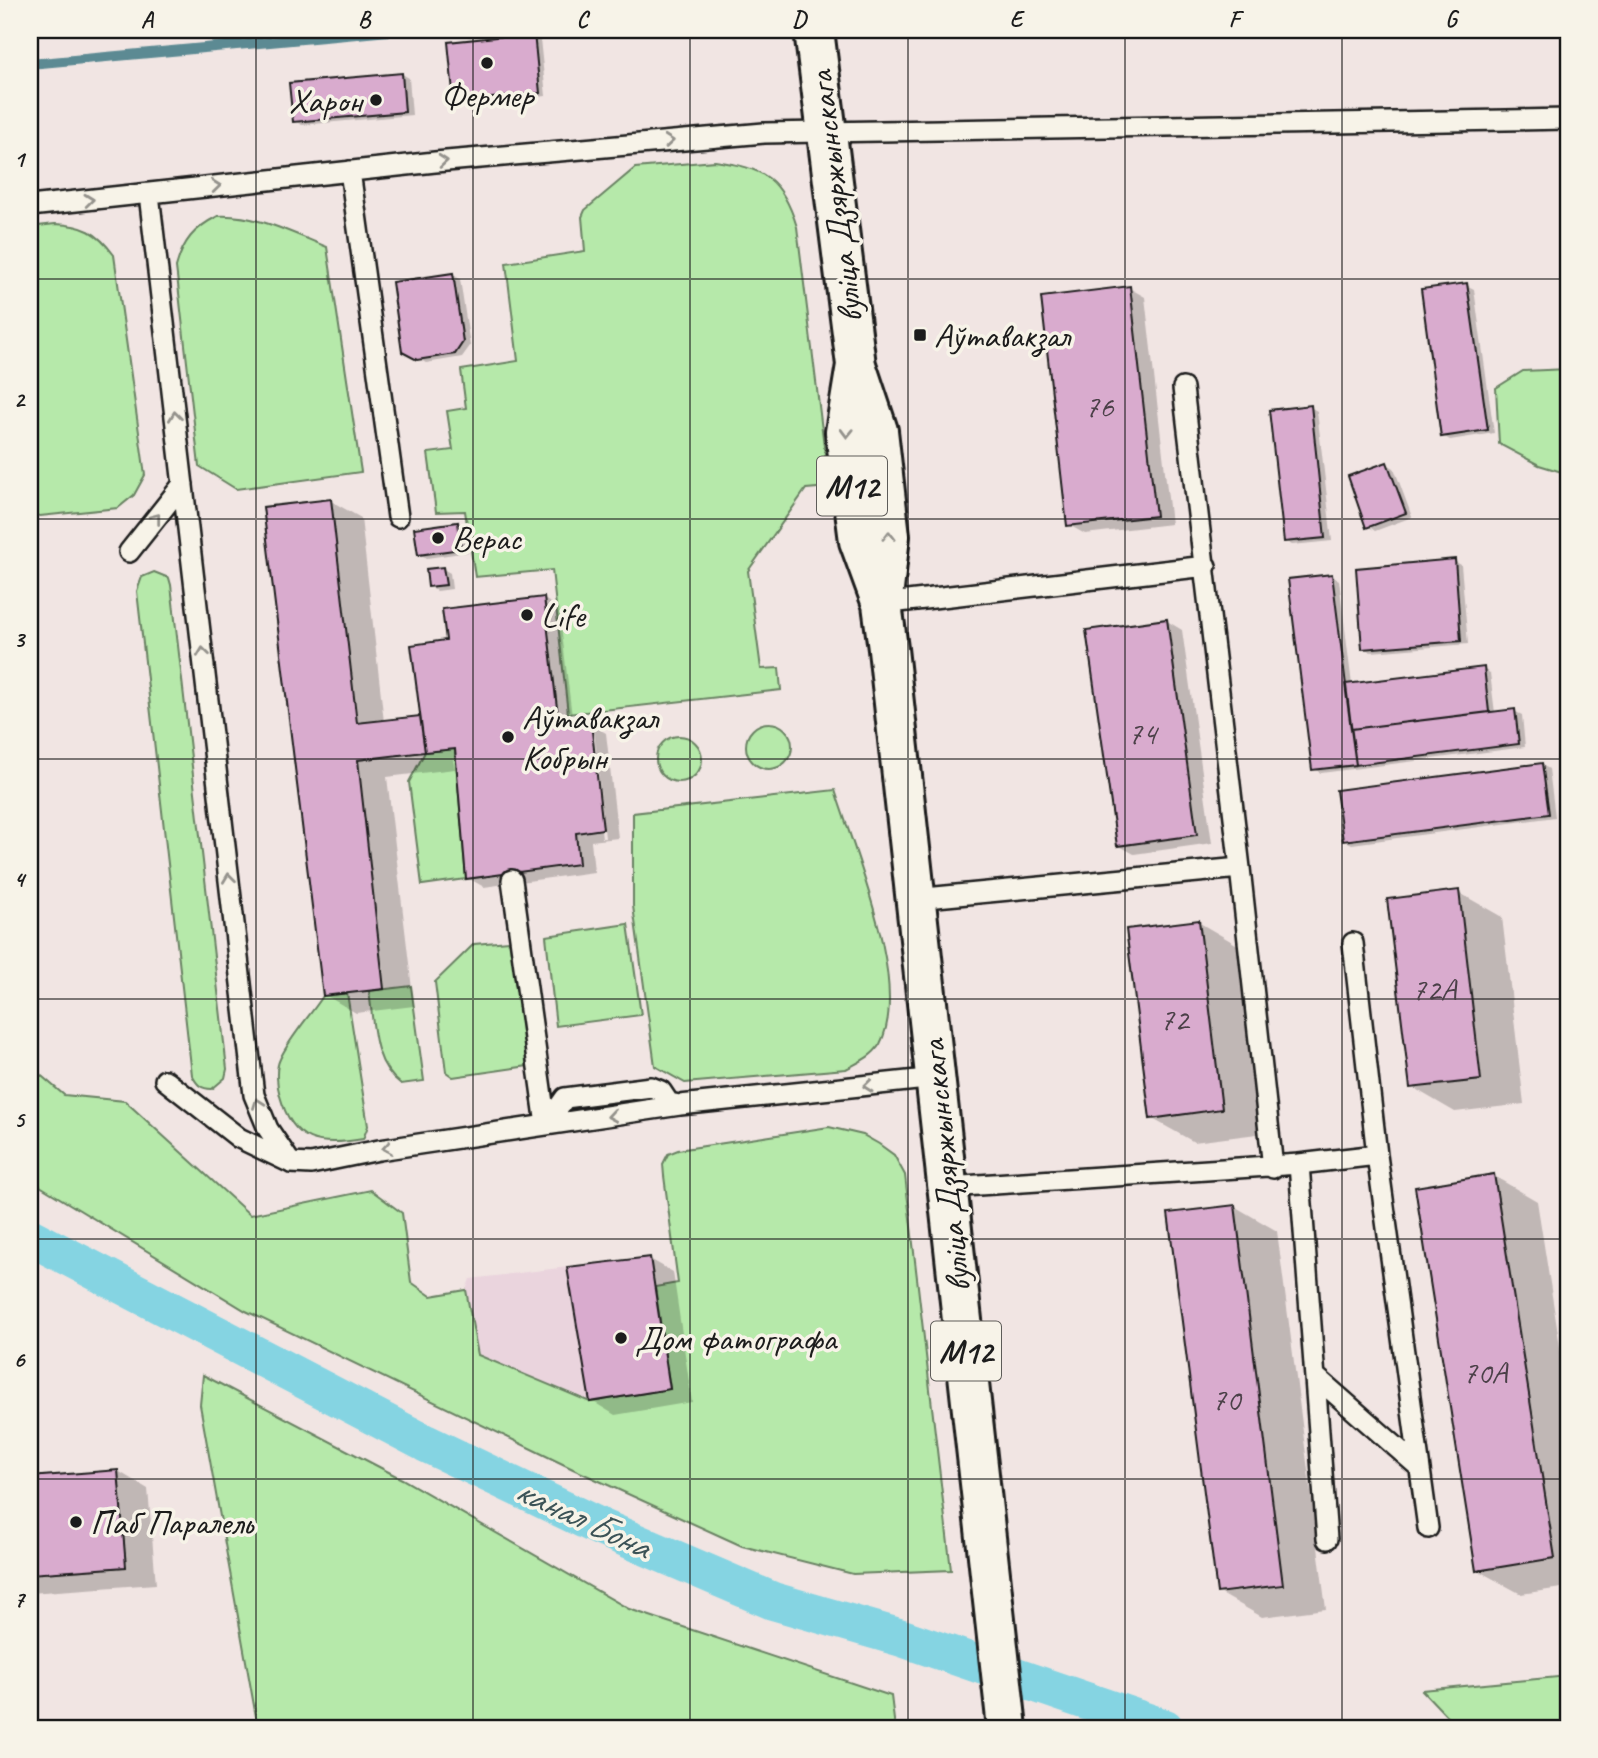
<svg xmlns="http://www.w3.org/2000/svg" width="1598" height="1758" viewBox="0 0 1598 1758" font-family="Caveat,sans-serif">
<rect width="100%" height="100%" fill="#f1e5e3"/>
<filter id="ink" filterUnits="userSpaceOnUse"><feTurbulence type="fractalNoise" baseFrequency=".0143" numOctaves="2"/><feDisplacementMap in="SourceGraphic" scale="14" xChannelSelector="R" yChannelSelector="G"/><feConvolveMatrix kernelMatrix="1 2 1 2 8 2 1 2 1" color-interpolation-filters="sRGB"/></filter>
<g filter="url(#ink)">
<path fill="#ead4dd" d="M650,1257l20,132 -80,13 -112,-47 -12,-65 4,-11z"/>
<path fill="#b6e9aa" stroke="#698263" stroke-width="2" d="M715,161c49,7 67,17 82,66l32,260 -23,2 -58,82 13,98 18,-1 2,22 -213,24 -16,-144 -77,7 -10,-66 -29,1 -8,-59 25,-3 -6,-39 19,-3 -5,-38 57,-9 -12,-98 79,-12 -3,-34 3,-7 50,-42z
M218,216c38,-2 74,17 109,31l34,225 -125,17 -37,-23 -23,-199c7,-26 18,-39 42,-51z
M55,224c29,1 42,8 59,31l31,220 -11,20 -16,13 -78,8 -10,-2v-287z
M1568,369v105l-29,-9 -40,-21 -3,-56 27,-17z
M154,572l15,6 2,7 56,484 -2,9 -13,11c-11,0 -15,-4 -20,-14l-55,-484 5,-14z
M746 746a23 23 0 1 1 46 0a23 23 0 1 1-46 0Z
M656 759a23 23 0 1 1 46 0a23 23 0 1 1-46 0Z
M455,749l11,130 -44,6 -13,-103 16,-30z
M835,790c19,61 76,195 45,254 -8,13 -21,18 -34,25l-161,14 -30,-17 -22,-160v-93z
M628,924l13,91 -85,11 -10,-90z
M509,941l6,7 15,110 -2,8 -75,11 -7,-5 -11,-90 39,-38z
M411,986l13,95 -23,3c-29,-21 -27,-60 -32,-93z
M347,993l21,133 -5,13c-44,8 -70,4 -83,-43 -3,-10 -5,-27 0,-37 10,-22 30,-43 43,-63z
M30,1066l34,29 61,6 125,114 121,-25 31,23 9,69 20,14 35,-6 12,65 112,47 80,-13 -15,-102 23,-4 -14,-107 -1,-12 5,-10 10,-4 151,-23 34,8 16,9 15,11 11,20 46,395 -98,4 -111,-28 -169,-77 -327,-158 -216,-131z
M203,1375l199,104 227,130 262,87 4,32h-637l-58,-323z
M1568,1676v52h-110l-36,-38z"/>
<path fill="#0003" fill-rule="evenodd" d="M533,35l7,4 6,57 -83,9 -7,-4z
M402,74l7,4 3,37 -110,10 -7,-4z
M453,275l7,4 10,67 -8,11 -36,6 -22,-12z
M1466,285l8,4 20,144 -44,7 -7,-4z
M1129,288l16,9 26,227 -86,10 -16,-9z
M1310,407l7,4 15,130 -40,4 -7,-4z
M1387,464l7,4 18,49 -37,14 -7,-5z
M331,501l30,17 23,204 38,-3 26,-77 96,-43 15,9 14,117 17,-1 16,9 12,105 -27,3 3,31 -110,15 -16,-9 -10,-120 -5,1 2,10 -68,8 27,229 -58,7 -31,-18zM590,731h4l11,107h-3z
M457,524l7,4 4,24 -41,6 -8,-4z
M1454,561l7,4 7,79 -97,8 -7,-4z
M443,569l7,4 2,16 -15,2 -7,-5z
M1332,576l7,4 13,105 131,-16 7,4 5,40 19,-2 8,4 3,32 -204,26 -7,-4z
M1167,621l15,9 30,213 -78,11 -16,-9z
M1542,765l7,4 6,48 -203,27 -8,-4z
M1458,892l44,25 22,187 -69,8 -43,-25z
M1198,922l43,25 24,186 -71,9 -43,-24z
M1494,1176l43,25 31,196v190l-47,7 -44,-24z
M1234,1206l43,25 49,378 -64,8 -44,-25z
M650,1259l23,13 19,130 -77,13 -23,-14z
M118,1471l30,18 8,95 -126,9v-115z"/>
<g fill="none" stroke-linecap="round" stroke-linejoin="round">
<path stroke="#5b8a93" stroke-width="10" d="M30,64l359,-33"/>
<path stroke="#85d4e2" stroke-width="38" d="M30,1237l395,206 175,84 173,74 129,37 263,90"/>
</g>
<path fill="#d9abce" stroke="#1c1c1c" stroke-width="2" d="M534,33l6,60 -86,9 -6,-60z
M402,73l3,39 -112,10 -4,-39z
M453,273l10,69 -8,12 -38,6 -15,-8 -10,-70z
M1467,283l21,147 -47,7 -20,-148z
M1130,286l26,230 -89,10 -26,-229z
M1311,405l14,133 -41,4 -15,-132z
M1387,462l19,51 -40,15 -18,-52z
M331,499l26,224 63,-7 5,36 -67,8 26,229 -61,7 -60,-489z
M458,522l3,27 -43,6 -4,-27z
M1455,559l6,82 -99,8 -6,-81z
M443,567l3,18 -18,2 -2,-18z
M1332,574l24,191 -44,5 -24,-191z
M544,597l15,128 32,-3 12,107 -27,4 3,31 -113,15 -11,-130 -30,3 -14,-107 35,-5 -4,-31z
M1167,619l30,216 -80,11 -31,-216z
M1484,667l5,45 -138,17 -6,-45z
M1515,709l4,35 -163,21 -5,-36z
M1542,763l7,51 -206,27 -7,-51z
M1459,890l22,190 -71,8 -23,-189z
M1199,920l23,189 -72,10 -24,-190z
M1494,1174l61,384 -79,13 -61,-384z
M1235,1205l48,380 -66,8 -49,-380z
M650,1257l20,132 -80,13 -23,-135z
M118,1470l8,97 -96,7v-97z"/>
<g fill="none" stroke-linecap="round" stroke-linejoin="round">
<g stroke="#1c1c1c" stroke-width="24">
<path id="service" d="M350,171l48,346
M149,194l105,901 14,34 23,34
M30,206l405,-44 329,-29 804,-14
M1183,388l57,480
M129,552l54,-68
M882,604l324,-38
M512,880l34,245
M915,899l325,-31 33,300
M1353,943l24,212
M165,1080l74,58 52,25 20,1 68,-14 301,-45 256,-27
M546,1125l19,-27 86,-11 10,4 8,12 11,2
M1299,1164l78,-9 51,373
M948,1187l351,-23 28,375
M1315,1376l104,91"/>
</g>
<g stroke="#1c1c1c" stroke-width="44">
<path id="primary" d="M814,30l42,335 22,66 12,105 -7,62
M856,365l-11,67 14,109 23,63 6,45 119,1079"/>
</g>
<use href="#service" stroke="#f7f3e8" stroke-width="19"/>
<use href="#primary" stroke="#f7f3e8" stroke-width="38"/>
</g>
<defs><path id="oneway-chevron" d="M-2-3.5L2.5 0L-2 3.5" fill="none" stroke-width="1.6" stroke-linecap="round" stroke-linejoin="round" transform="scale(1.75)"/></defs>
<g stroke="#94928c">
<use href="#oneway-chevron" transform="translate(669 141) rotate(-5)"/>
<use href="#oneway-chevron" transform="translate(443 161) rotate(-5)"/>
<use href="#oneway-chevron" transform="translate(216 186) rotate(-6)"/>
<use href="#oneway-chevron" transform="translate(89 200) rotate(-6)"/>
<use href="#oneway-chevron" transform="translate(175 416) rotate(-97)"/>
<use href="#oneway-chevron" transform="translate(847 433) rotate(91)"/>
<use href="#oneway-chevron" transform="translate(156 518) rotate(-52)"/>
<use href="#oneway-chevron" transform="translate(889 536) rotate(-90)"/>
<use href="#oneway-chevron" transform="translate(203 652) rotate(-97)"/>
<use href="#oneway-chevron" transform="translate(229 878) rotate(-97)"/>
<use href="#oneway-chevron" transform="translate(868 1086) rotate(174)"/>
<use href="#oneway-chevron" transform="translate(258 1103) rotate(-110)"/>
<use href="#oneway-chevron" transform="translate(612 1116) rotate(171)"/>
<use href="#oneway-chevron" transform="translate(387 1148) rotate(171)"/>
</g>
</g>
<path fill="none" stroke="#1c1c1c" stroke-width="2" stroke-opacity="0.55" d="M256,30v1698M473,30v1698M690,30v1698M908,30v1698M1125,30v1698M1342,30v1698M30,279h1538M30,519h1538M30,759h1538M30,999h1538M30,1239h1538M30,1479h1538"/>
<g fill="#1c1c1c" stroke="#f7f3e8" stroke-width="2.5">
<circle cx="487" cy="63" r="7"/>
<circle cx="376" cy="100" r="7"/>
<rect x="913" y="328" width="14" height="14" rx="3.5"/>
<circle cx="438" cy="538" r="7"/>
<circle cx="527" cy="615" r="7"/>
<circle cx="508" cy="737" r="7"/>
<circle cx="621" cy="1338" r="7"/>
<circle cx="76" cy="1522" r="7"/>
</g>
<g text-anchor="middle" stroke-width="7" stroke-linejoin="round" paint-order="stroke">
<g font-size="32" fill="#4b4048">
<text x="1099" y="417">76</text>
<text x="1142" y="744">74</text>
<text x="1434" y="1000">72А</text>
<text x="1174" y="1030">72</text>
<text x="1485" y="1383">70А</text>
<text x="1226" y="1410">70</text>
</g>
<g fill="#f7f3e8" stroke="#5e5c59" stroke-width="2">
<rect x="817" y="456.5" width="70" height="59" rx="5"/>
<rect x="931" y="1321.5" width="70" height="59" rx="5"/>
</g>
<g font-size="33" font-weight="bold" fill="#1c1c1c">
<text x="852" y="498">М12</text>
<text x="966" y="1363">М12</text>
</g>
<g font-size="35" fill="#1c1c1c" stroke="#f7f3e8" text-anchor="start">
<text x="487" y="107" text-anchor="middle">Фермер</text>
<text x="362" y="112" text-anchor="end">Харон</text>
<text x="934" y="347">Аўтавакзал</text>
<text x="452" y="550">Верас</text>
<text x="541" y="627">Life</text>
<text x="522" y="729">Аўтавакзал<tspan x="522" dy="40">Кобрын</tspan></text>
<text x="635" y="1350">Дом фатографа</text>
<text x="90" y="1534">Паб Паралель</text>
</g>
<g font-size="35" fill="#1c1c1c" stroke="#f7f3e8">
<text transform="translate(835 197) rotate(-97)" y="12">вуліца Дзяржынскага</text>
<text transform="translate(945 1166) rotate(-96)" y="12">вуліца Дзяржынскага</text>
</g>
<g font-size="37" font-style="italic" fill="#3c5357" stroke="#f7f3e8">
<text transform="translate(583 1517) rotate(25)" y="13">канал Бона</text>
</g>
</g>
<rect width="1598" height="1758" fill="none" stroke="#f7f3e8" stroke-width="77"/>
<rect x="38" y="38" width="1522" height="1682" fill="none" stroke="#1c1c1c" stroke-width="2.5"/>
<g font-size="23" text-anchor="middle" font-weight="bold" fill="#1c1c1c">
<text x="147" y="27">A</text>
<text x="364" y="27">B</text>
<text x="582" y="27">C</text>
<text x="799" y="27">D</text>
<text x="1016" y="27">E</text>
<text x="1234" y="27">F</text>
<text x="1451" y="27">G</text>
<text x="19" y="167">1</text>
<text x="19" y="407">2</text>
<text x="19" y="647">3</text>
<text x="19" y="887">4</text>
<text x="19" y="1127">5</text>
<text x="19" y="1367">6</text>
<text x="19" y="1607">7</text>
</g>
</svg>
